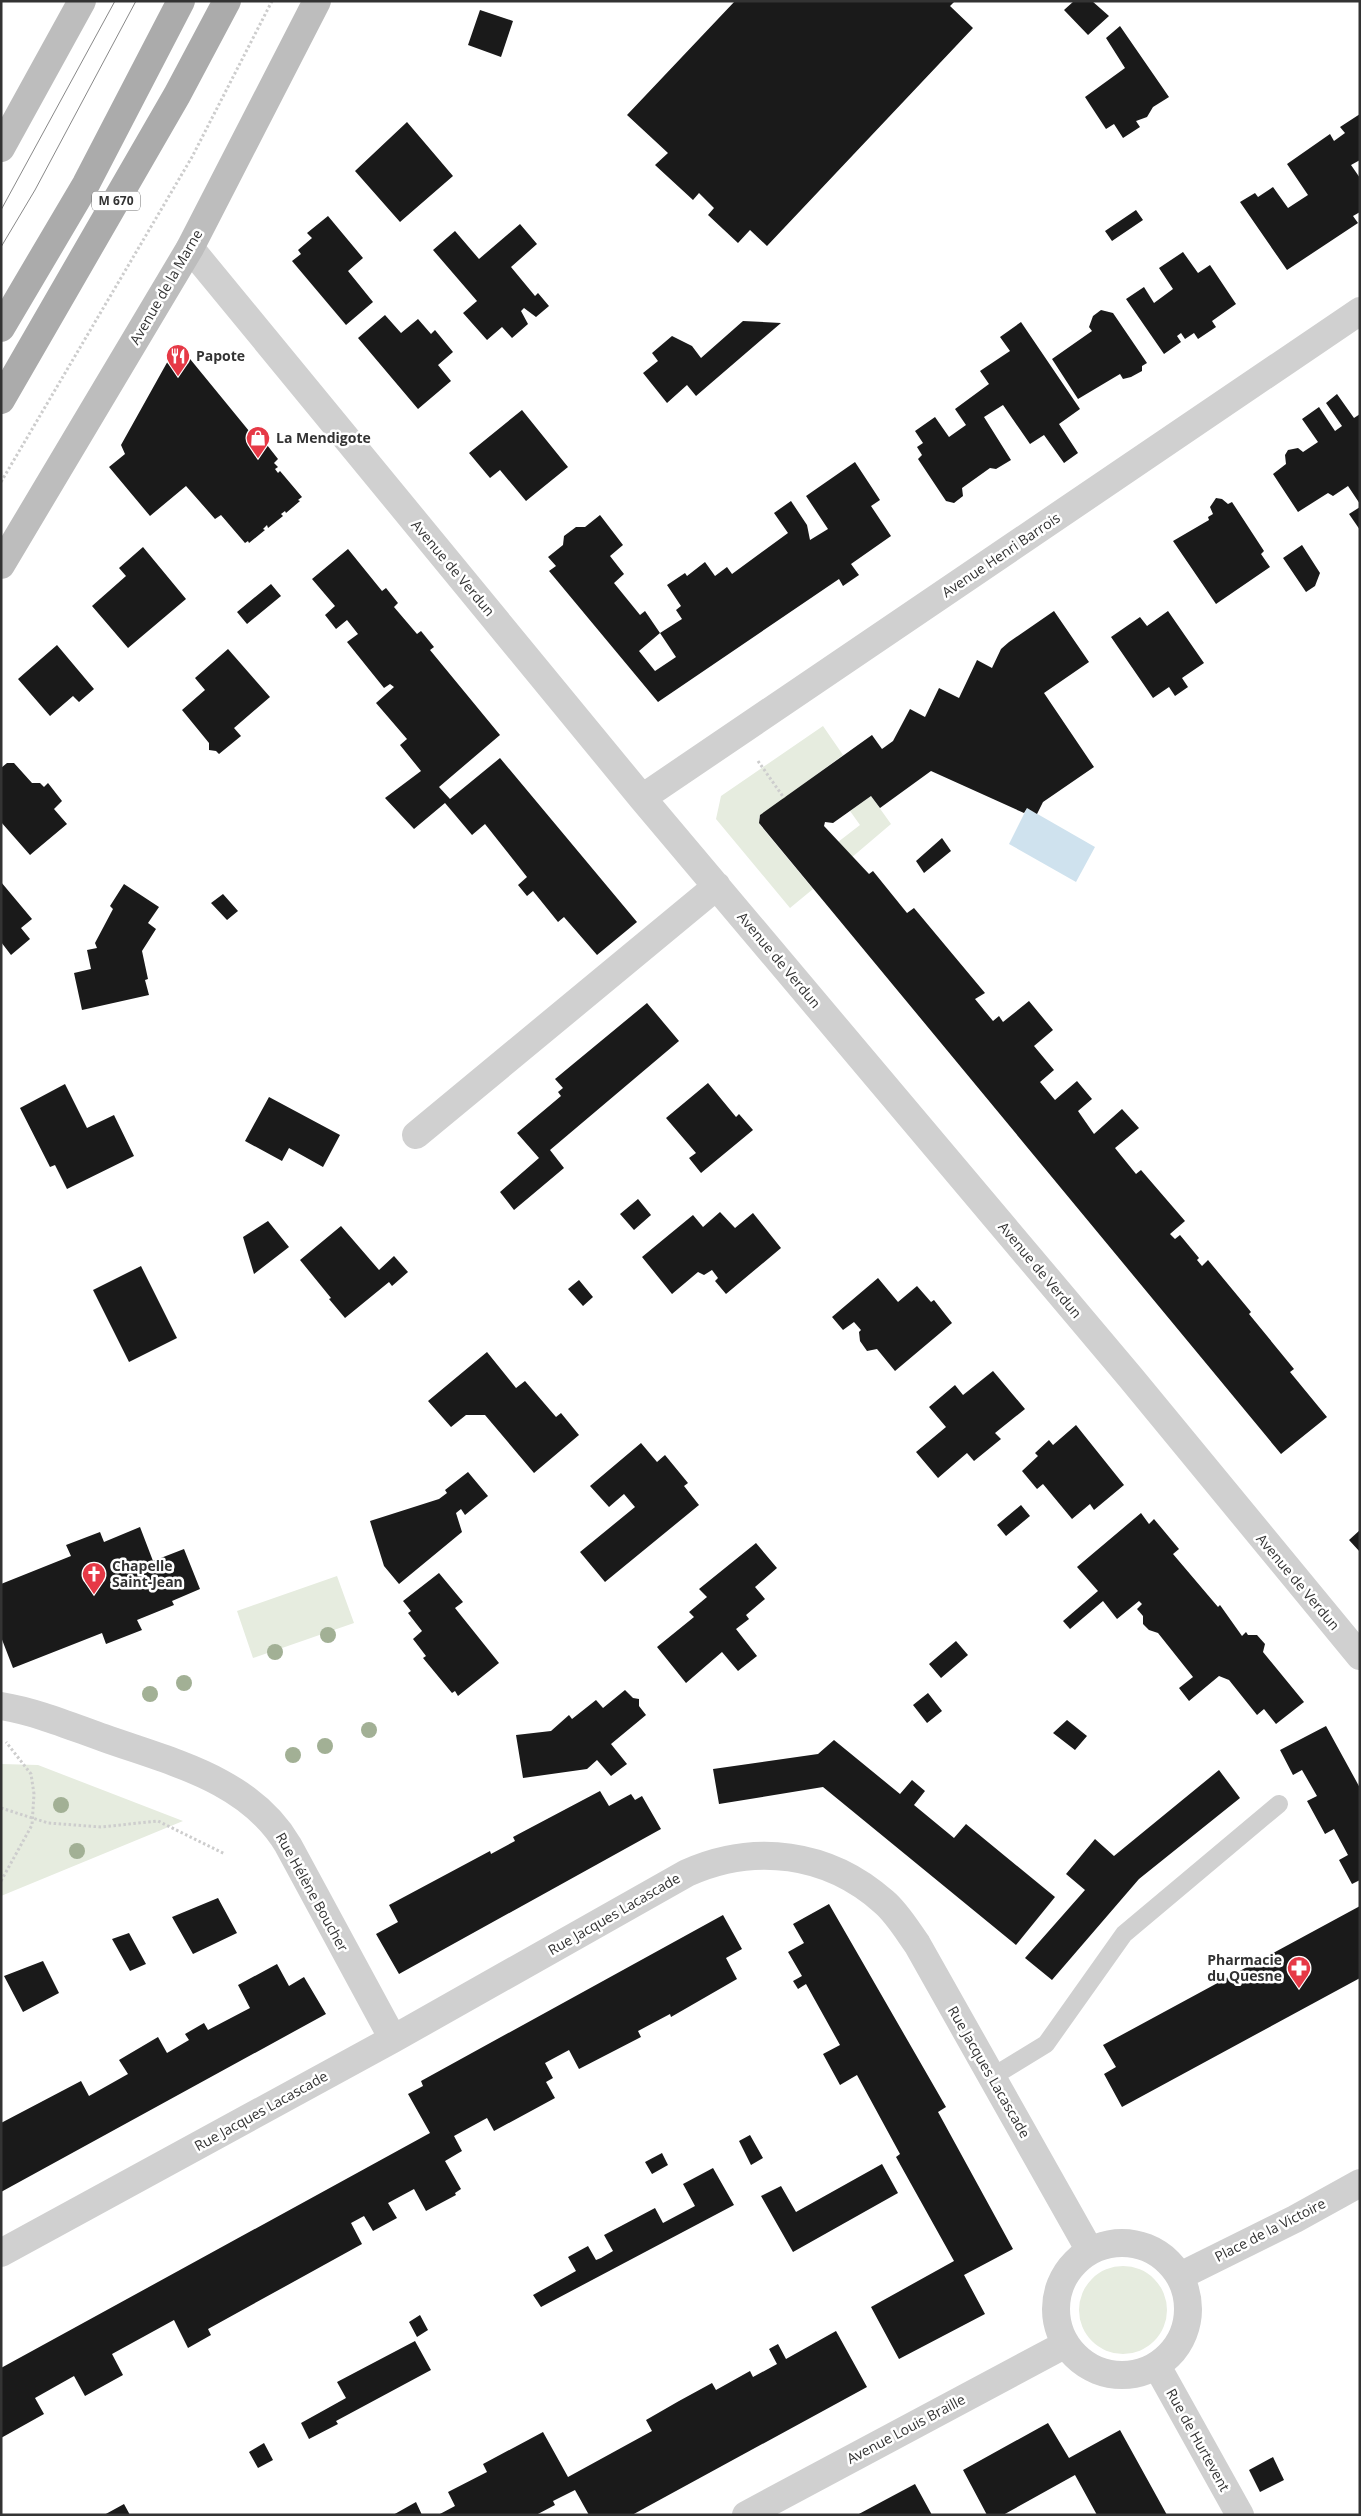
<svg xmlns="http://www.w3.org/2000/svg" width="1361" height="2516" viewBox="0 0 1361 2516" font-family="'Open Sans',sans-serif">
<rect width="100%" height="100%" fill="#fff"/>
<path fill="#e6ecdf" d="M823,726l20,29 -84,62 1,8 53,64 -23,19 -74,-89 5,-23z
M871,796l20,28 -40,34 -13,-16 22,-17 -10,-14z
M337,1576l17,47 -101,35 -16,-47z
M1,1764l37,1 145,56 -182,75z
M1079 2310a44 44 0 1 1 88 0a44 44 0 1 1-88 0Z"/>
<path fill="#cfe2ee" d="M1027,808l68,39 -19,35 -67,-38z"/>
<path fill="#1a1a1a" d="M735,1h220l-5,5 23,22 -206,218 -17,-16 -12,13 -30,-28 6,-7 -15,-15 -6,7 -38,-35 13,-12 -41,-38z
M1074,1h18l17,15 -21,19 -24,-25z
M480,10l33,11 -12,36 -33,-12z
M1120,26l49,71 -16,10 -6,10 -11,4 4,6 -17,11 -9,-14 -8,5 -21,-32 40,-29 -19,-30z
M1360,114v46l-9,5 9,13v34l-7,4 5,7 -71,47 -47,-68 15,-9 3,4 15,-10 15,21 20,-13 -21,-31 43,-30 4,7 11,-8 -5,-6z
M407,122l46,54 -53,46 -45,-51z
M1136,210l7,10 -31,21 -7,-10z
M328,216l35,42 -15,13 25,31 -27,23 -54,-64 9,-7 -3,-4 14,-12 -5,-5z
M520,224l17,20 -26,23 24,29 3,-3 11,13 -13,11 -12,-9 -3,3 7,13 -16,14 -10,-11 -15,13 -24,-27 14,-12 -44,-51 22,-19 24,28z
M1183,252l15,21 12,-8 26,39 -24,17 4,6 -18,12 -4,-6 -9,6 -4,-6 -4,3 4,6 -17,12 -38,-55 18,-12 10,16 19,-14 -14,-21z
M1101,310l12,3 34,50 -5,3v5l-11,6 -8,2 -3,-5 -42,25 -26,-40 40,-28 -3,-4 4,-11z
M385,315l16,18 17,-14 13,15 4,-4 18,22 -15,13 13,16 -33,28 -60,-71z
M743,321l38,2 -85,73 -9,-11 -20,18 -24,-30 15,-12 -6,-8 20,-17 20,10 9,12z
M1021,322l59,87 -21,15 19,29 -14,10 -20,-28 -14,9 -27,-39 -19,12 27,43 -15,9 -6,-1 -28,20 1,8 -9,7 -8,-2 -28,-42 4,-4 -5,-8 6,-4 -8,-12 20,-14 14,20 17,-12 -11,-16 34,-25 -9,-13 30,-20 -10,-14z
M186,354l77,94 4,-3 11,14 -4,4 4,4 -3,2 3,4 2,-2 22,26 -4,3 2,1 -14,12 -1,-2 -4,3 2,2 -15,12 -1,-3 -4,4 2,1 -16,13 -1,-2 -3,2 -24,-28 -6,4 -29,-33 -36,30 -41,-49 16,-13 -4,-9 48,-86 3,-3z
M1337,394l17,24 6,-4v90l-12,-18 -15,10 -5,-3 -30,19 -25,-38 13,-10 -1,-9 3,-5 10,-2 5,4 15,-10 -16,-23 17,-12 16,24 7,-5 -16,-23z
M522,410l46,57 -42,34 -26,-31 -10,8 -21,-25z
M855,462l25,38 -9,6 20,30 -40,28 8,11 -16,11 -4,-7 -181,123 -109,-131 7,-5 -8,-9 15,-12 1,-9 12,-9h9l15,-12 23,30 -13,11 14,18 -10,9 26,32 5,-4 15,22 -21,18 16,20 21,-14 -16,-24 22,-14 -6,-9 5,-4 -14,-21 18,-12 2,3 18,-14 10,14 12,-9 5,7 56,-41 -14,-20 17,-12 16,24 3,15 18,-11 -22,-33z
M1216,498l6,1 6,5 4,-2 32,49 -3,3 9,13 -54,37 -43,-63 36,-21 -1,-3 5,-3 -3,-7z
M1360,507v23l-11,-16z
M1302,545l18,28 -5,13 -9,6 -23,-34z
M143,547l43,52 -58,49 -36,-42 34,-30 -7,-8z
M348,549l34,42 4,-3 12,15 -4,4 23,27 4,-3 13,16 -4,3 70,85 -61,52 11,12 50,-41 137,164 -40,33 -33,-38 -6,5 -25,-31 -6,5 -9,-11 9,-8 -42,-53 -13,11 -27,-32 -31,26 -29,-31 36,-27 -21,-26 7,-6 -31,-36 18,-16 -4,-3 -6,4 -37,-46 11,-8 -11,-14 -11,9 -11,-14 10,-9 -23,-27z
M271,584l10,12 -34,28 -10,-12z
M1054,611l35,51 -45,31 50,74 -51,35 -6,12 -10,-6 -3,5 -93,-42 -51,37 -9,-12 -38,27 -8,-1 -1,4 45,48 4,-3 34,42 7,-5 71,85 -10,6 18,22 6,-5 4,6 26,-21 24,29 -19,16 20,24 -14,12 15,18 22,-19 15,18 -14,12 16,23 28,-25 17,19 -24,20 21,26 5,-4 44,51 -15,13 5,5 5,-4 19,23 -2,2 5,6 6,-6 43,52 -2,2 45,55 -4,3 37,45 -46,37 -522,-631 1,-8 112,-80 10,14 11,-8 17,-32 15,8 14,-29 20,10 18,-38 15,8 9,-19 8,-7z
M1168,611l36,52 -22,15 6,9 -13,9 -6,-9 -16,11 -42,-61 29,-20 7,9z
M57,645l37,44 -15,13 -6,-6 -23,20 -32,-37z
M228,649l42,48 -36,31 7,8 -22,18 -3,-3 -7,-1v-7l-27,-33 23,-20 -10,-12z
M7,763h7l18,20h8l4,4 4,-4 14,18 -8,8 13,15 -37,31 -29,-33v-54z
M942,838l9,13 -27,22 -8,-12z
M1,882l31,37 -11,9 9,11 -19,16 -10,-13z
M124,884l35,23 -11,16 8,6 -14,22 6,28 -3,1 4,15 -67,15 -8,-37 17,-4 -4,-19 10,-2 -2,-5 18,-34 -3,-3z
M223,894l15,17 -11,9 -16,-17z
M647,1003l32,38 -129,109 14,18 -50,42 -14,-18 39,-34 -22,-25 44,-37 -3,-4 5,-4 -8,-9z
M708,1083l28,34 3,-3 14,16 -52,43 -12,-15 7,-5 -30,-35z
M65,1084l22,44 27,-13 20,41 -67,33 -12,-24 -5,2 -30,-59z
M269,1097l71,38 -17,32 -34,-19 -7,13 -37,-20z
M638,1199l13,16 -17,15 -14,-16z
M720,1212l15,16 18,-15 28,35 -55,46 -11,-13 3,-3 -6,-8 -8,5 -6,-3 -26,22 -30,-37 51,-42 10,12z
M268,1221l21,26 -35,27 -11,-37z
M341,1226l38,44 15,-14 14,16 -16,14 -3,-4 -44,36 -16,-19 2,-1 -31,-38z
M141,1266l36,72 -48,24 -36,-72z
M878,1278l20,24 19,-16 14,16 3,-2 18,23 -57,48 -18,-22 -10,2 -7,-10 -1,-9 2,-2 -7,-8 -11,8 -11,-13z
M579,1280l14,17 -10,9 -15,-17z
M487,1352l29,36 9,-7 31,36 5,-4 18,22 -45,38 -49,-58h-19l-15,12 -23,-26z
M993,1371l32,38 -30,24 6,6 -27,22 -7,-8 -29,25 -22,-26 30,-25 -17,-20 26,-22 8,10z
M1076,1425l48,60 -30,25 -4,-6 -18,15 -29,-35 -6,5 -15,-18 16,-15 -3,-3 14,-13 4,5z
M641,1443l16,19 8,-7 23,28 -4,3 15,19 -94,77 -25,-30 55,-45 -11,-13 -15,13 -19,-21z
M468,1472l20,24 -23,19 -4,-6 -5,4 6,19 -63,52 -15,-18 -14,-45 69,-22 8,-6 -2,-3z
M1021,1505l9,11 -24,20 -9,-11z
M1141,1513l8,11 5,-5 25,30 -6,5 45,53 2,-2 22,31 4,-4 2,3h9l8,9 -2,8 41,50 -28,22 -12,-15 -7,6 -28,-35 -10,-4 -30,25 -10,-13 14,-11 -35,-44 -9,-3 -6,-6v-8l-6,-7 5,-5 -3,-3 -22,18 -14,-18 -33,28 -7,-8 35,-30 -21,-24z
M140,1527l13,34 31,-12 16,40 -28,12 2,4 -37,15 5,10 -36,14 -4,-11 -89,35 -12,-31v-53l70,-28 -5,-11 34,-13 4,10z
M1360,1530v22l-11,-12z
M756,1543l21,25 -22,19 10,12 -19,16 3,4 -13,10 21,27 -19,15 -16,-19 -36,31 -29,-36 37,-30 -5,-5 18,-15 -8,-8z
M439,1573l24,29 -8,6 44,55 -41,33 -3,-5 -3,2 -29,-35 3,-2 -13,-17 9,-8 -14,-18 3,-2 -8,-10z
M956,1641l12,14 -27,23 -12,-14z
M625,1690l8,8 6,1v7l7,9 -35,29 16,20 -16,12 -14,-16 -10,9 -64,9 -7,-43 35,-4 18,-16 3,4 24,-19 7,8z
M928,1693l14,18 -15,12 -14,-18z
M1067,1720l20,16 -12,14 -22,-17z
M1326,1726l34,62v92l-8,4 -13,-24 9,-5 -14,-26 -9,5 -18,-33 10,-5 -15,-26 -9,5 -13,-25z
M834,1740l66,54 12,-14 13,11 -11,14 40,33 12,-14 89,73 -39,48 -193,-158 -104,17 -6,-35 105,-15z
M1219,1770l21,28 -101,81 -87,101 -27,-22 60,-68 -19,-16 29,-35 19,17z
M600,1791l9,15 22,-12 4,6 7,-4 19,33 -262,145 -23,-40 22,-12 -9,-17 101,-54 1,3 24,-13 -2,-4z
M218,1898l19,35 -44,21 -21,-37z
M829,1904l117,203 -8,5 75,137 -49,26 21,39 -86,45 -28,-52 83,-46 -58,-104 4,-3 -43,-79 -17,10 -17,-31 17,-9 -34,-61 -8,5 -5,-8 9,-5 -14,-24 16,-9 -11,-19z
M1360,1906v72l-238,129 -18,-33 12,-7 -13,-22z
M723,1915l19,34 -16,9 11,21 -66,38 -1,-3 -32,17 3,6 -62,32 -10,-19 -24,13 8,15 -7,4 9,16 -61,33 -7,-13 -33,18 8,15 -17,10 16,28 -6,4 1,2 -30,16 -12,-22 -26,14 9,15 -24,13 -9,-15 -13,7 11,21 -154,85 3,6 -23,13 -14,-28 -62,34 11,21 -38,21 -11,-20 -39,22 9,16 -43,24v-70l429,-235 -22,-39 15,-8 -2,-5z
M129,1933l17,31 -16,7 -18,-32z
M43,1961l16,32 -36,19 -19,-36z
M277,1964l12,22 15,-9 22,37 -325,178v-69l80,-42 8,15 39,-22 -9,-14 39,-23 9,16 22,-13 -4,-6 19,-11 4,7 42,-22 -12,-23z
M750,2135l13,23 -12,7 -12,-24z
M662,2153l6,12 -16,9 -7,-12z
M882,2164l16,29 -105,59 -32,-56 20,-10 15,26z
M713,2168l21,37 -193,102 -8,-12 43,-24 -8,-14 20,-11 8,14 5,-2 12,-7 -9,-16 51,-27 8,15 32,-17 -12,-22z
M420,2315l8,15 -11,7 -8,-15z
M836,2331l31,56 -235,128h-43l-14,-25 -22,11 2,4 -19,10h-98l17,-9 -7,-14 39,-20 -4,-8 60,-32 25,45 84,-46 -6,-11 33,-19 33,-18 4,7 34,-19 3,6 24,-13 -8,-15 9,-5 8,15z
M415,2341l16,29 -95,51 2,3 -29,15 -8,-16 45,-25 -9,-16z
M1048,2423l21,35 51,-28 47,85h-70l-22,-40 -72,40h-16l-24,-45z
M264,2443l9,17 -15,8 -9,-16z
M1273,2457l11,23 -24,12 -11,-22z
M915,2484l17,31h-75l28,-15z
M416,2502l6,13h-29z
M124,2504l6,11h-26z"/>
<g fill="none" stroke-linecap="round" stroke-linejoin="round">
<path stroke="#cdcdcd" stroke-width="3" stroke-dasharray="2.5 2.5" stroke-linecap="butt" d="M1,482l191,-325 80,-156
M758,761l26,37
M1,1808l47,15 53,4 57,-6 67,33
M1,1881l31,-56 2,-31 -3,-20 -25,-32"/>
<path stroke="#d0d0d0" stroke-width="18" d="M992,2077l54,-33 78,-110 155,-130"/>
<path stroke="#d0d0d0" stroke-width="28" d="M190,248l452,550 489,580 229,278
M642,798l718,-487
M416,1135l301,-249
M1,1706c36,6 69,20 103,32 67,24 145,41 184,107l105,194
M1056 2309a66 66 0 1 1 132 0a66 66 0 1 1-132 0Z
M1,2253l392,-214 294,-166c67,-30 141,-21 197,29 13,11 23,28 33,42l173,307
M1180,2276l115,-57 65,-36
M1157,2366l83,149
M746,2515l320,-171"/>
<path stroke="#bdbdbd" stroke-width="28" d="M1,148l81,-147
M1,565l189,-317 127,-247"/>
<path stroke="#ababab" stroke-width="28" d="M1,328l85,-144 95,-183
M1,400l176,-305 50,-94"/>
<path stroke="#888" stroke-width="1" d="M1,210l114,-209
M1,247l34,-57 101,-189"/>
</g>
<g fill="#a2b095">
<circle cx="328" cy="1635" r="8"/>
<circle cx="275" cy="1652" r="8"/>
<circle cx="184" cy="1683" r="8"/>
<circle cx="150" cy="1694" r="8"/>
<circle cx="369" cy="1730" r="8"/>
<circle cx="325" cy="1746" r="8"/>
<circle cx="293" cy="1755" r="8"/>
<circle cx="61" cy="1805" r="8"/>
<circle cx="77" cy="1851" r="8"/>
</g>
<defs>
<g id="restaurant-pin" transform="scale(1.25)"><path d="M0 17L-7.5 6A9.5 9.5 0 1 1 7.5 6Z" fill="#e63946" stroke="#fff"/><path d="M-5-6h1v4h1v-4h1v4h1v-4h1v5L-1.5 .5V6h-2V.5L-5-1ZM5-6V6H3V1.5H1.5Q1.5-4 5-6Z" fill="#fff"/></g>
<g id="shop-pin" transform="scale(1.25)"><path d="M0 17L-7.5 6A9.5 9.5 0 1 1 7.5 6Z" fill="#e63946" stroke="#fff"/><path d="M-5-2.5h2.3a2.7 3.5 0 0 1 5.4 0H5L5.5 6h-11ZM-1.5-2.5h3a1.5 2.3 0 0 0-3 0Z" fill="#fff"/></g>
<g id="church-pin" transform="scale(1.25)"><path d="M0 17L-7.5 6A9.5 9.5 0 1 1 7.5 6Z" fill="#e63946" stroke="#fff"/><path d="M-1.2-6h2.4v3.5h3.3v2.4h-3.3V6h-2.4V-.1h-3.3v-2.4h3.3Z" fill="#fff"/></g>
<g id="pharmacy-pin" transform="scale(1.25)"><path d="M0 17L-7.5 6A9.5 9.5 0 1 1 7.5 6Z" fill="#e63946" stroke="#fff"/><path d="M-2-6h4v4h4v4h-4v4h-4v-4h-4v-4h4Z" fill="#fff"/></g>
</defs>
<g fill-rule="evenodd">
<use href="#restaurant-pin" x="178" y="356"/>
<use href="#shop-pin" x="258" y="438"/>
<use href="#church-pin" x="94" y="1574"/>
<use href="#pharmacy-pin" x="1299" y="1968"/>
</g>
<g text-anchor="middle" stroke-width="5" stroke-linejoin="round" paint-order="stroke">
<rect fill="#fff" stroke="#707070" stroke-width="1" x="92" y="191.5" width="48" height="19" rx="4"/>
<g font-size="12" font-weight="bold" fill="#333">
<text x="116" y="205">M 670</text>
</g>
<g font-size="14" fill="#333" stroke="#fff">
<text transform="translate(166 287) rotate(-60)" y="5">Avenue de la Marne</text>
<text transform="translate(1001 555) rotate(-34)" y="5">Avenue Henri Barrois</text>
<text transform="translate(453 568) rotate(50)" y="5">Avenue de Verdun</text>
<text transform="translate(779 960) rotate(50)" y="5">Avenue de Verdun</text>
<text transform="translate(1040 1270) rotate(50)" y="5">Avenue de Verdun</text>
<text transform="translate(1298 1582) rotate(50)" y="5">Avenue de Verdun</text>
<text transform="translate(312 1892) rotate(61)" y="5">Rue Hélène Boucher</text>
<text transform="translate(614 1914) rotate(-30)" y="5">Rue Jacques Lacascade</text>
<text transform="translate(989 2072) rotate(60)" y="5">Rue Jacques Lacascade</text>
<text transform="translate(261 2111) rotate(-29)" y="5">Rue Jacques Lacascade</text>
<text transform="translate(1270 2230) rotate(-27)" y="5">Place de la Victoire</text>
<text transform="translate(906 2429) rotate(-28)" y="5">Avenue Louis Braille</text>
<text transform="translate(1198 2440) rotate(61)" y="5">Rue de Hurtevent</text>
</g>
<g font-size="14" font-weight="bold" fill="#333" stroke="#fff" text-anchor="start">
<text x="196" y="361">Papote</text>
<text x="276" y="443">La Mendigote</text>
<text x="112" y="1571">Chapelle<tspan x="112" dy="16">Saint-Jean</tspan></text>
<text x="1282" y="1965" text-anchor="end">Pharmacie<tspan x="1282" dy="16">du Quesne</tspan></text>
</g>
</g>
<rect width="1361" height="2516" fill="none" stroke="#333333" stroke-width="5"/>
</svg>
